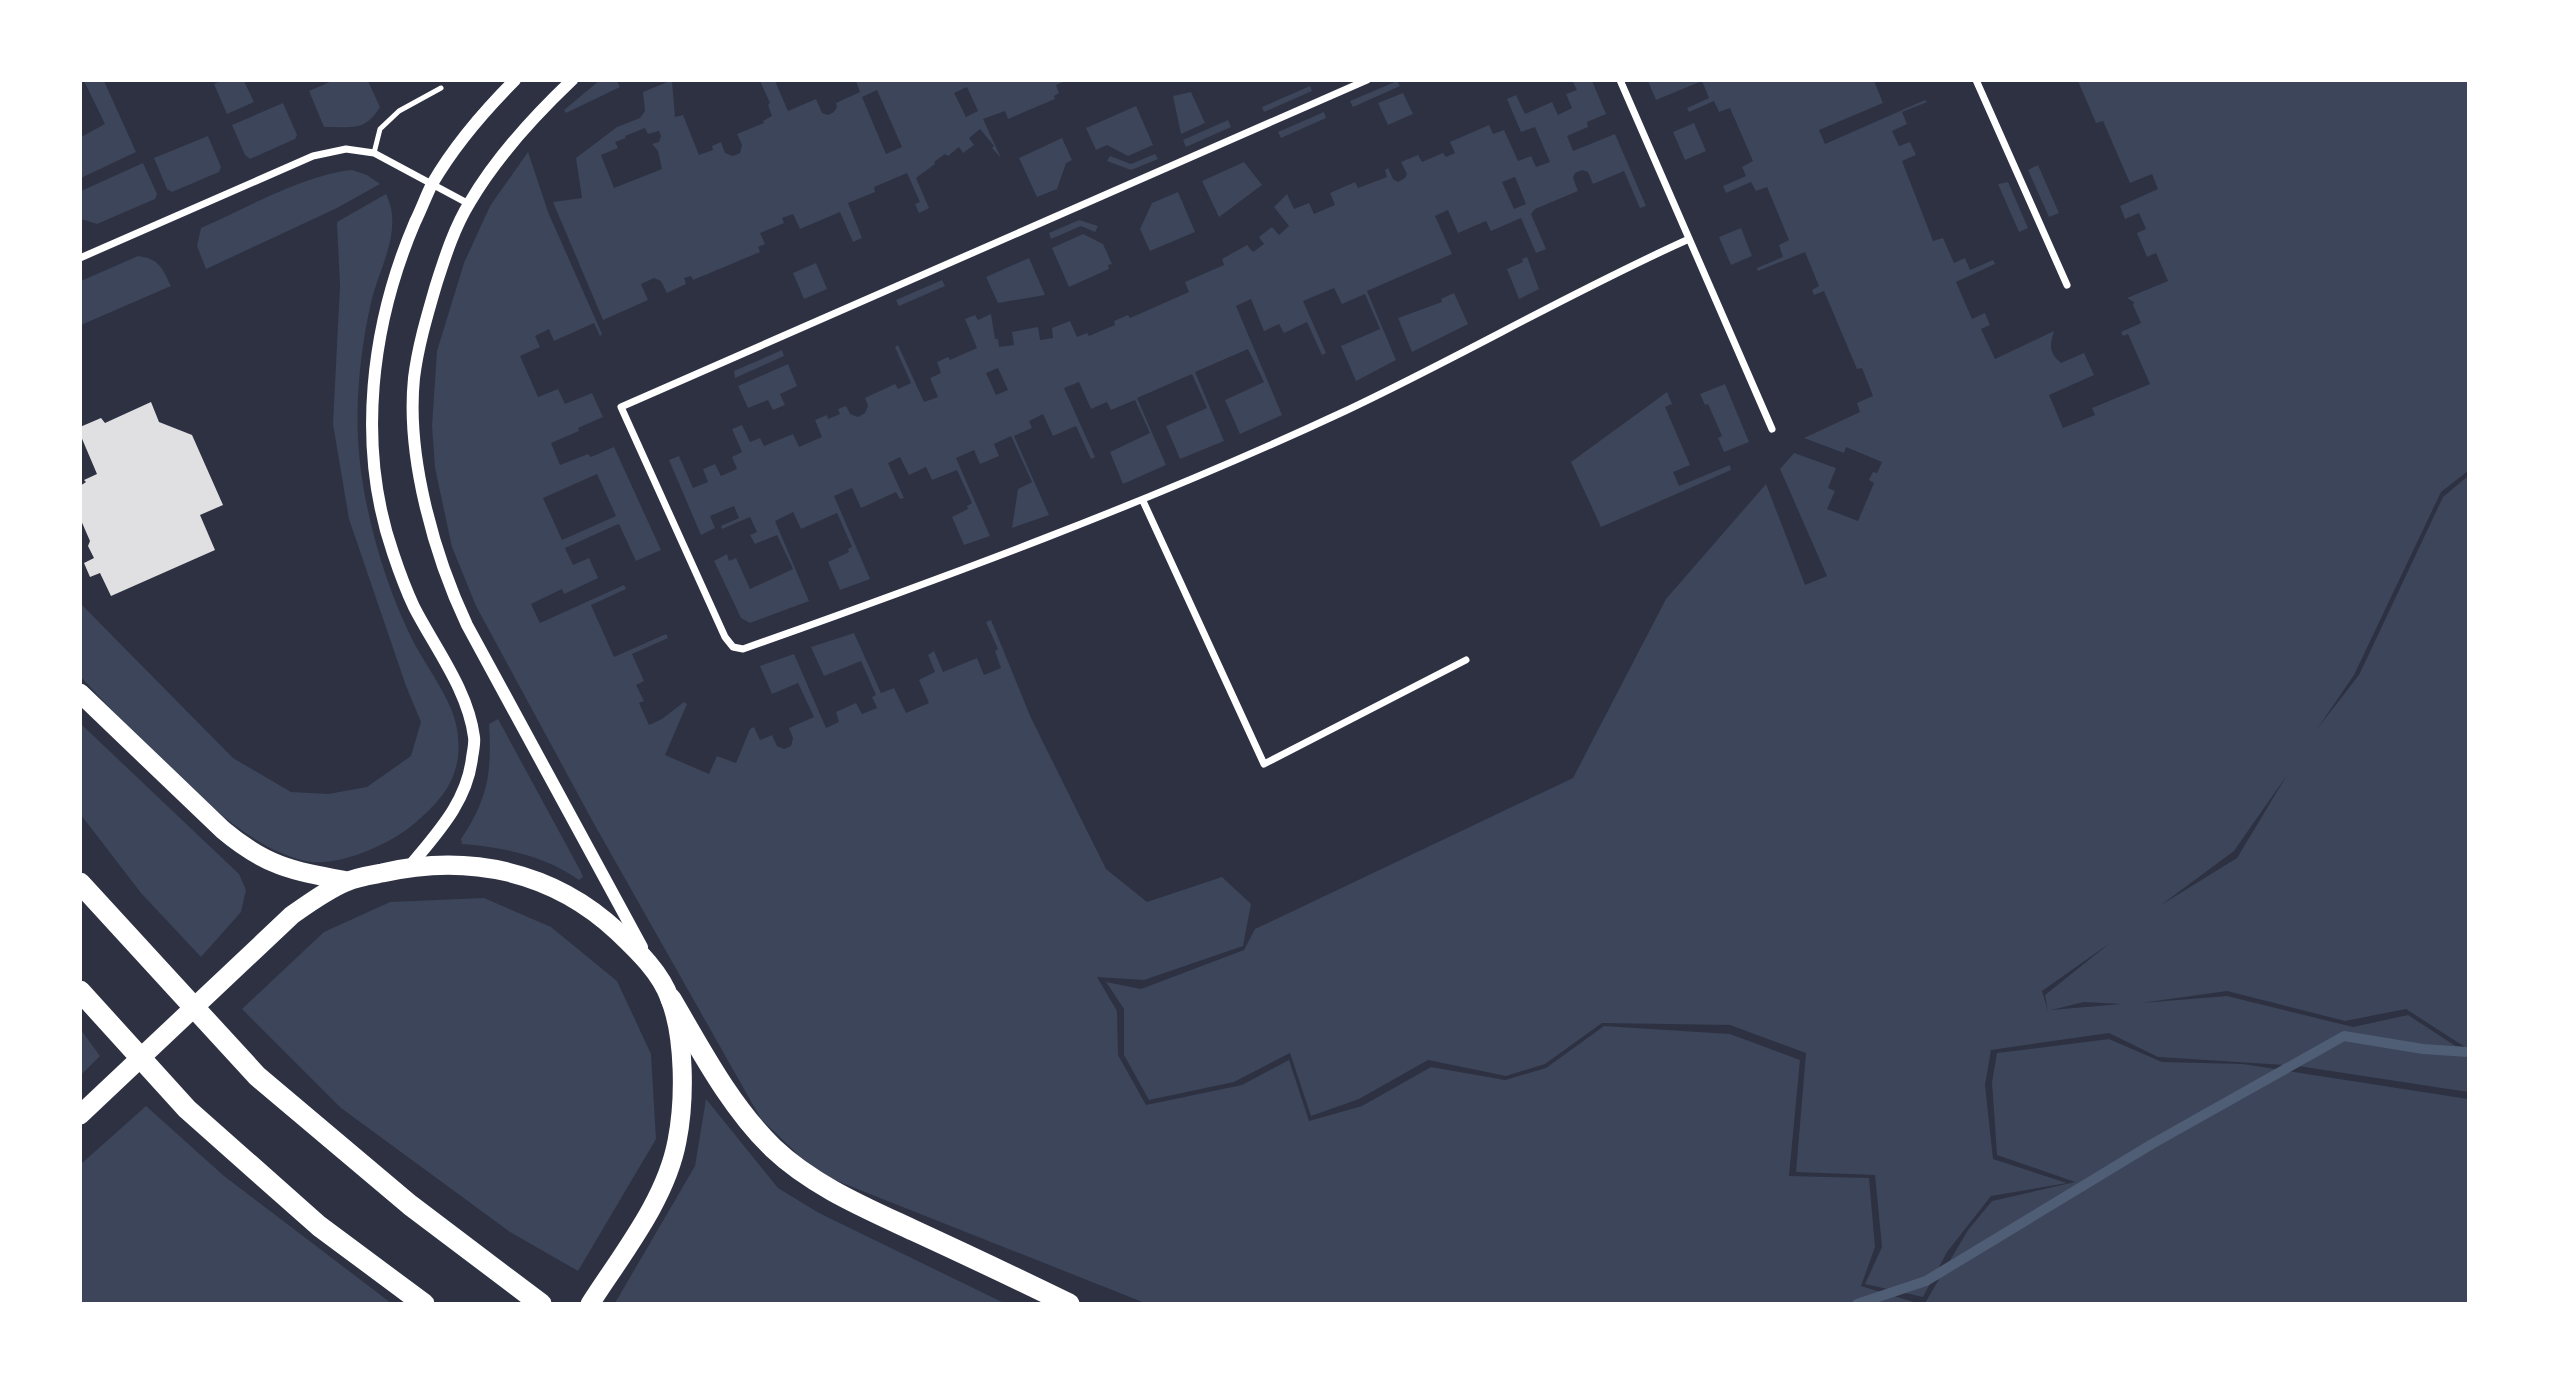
<svg xmlns="http://www.w3.org/2000/svg" width="2549" height="1384" viewBox="0 0 2549 1384" font-family="'Archivo Narrow',sans-serif">
<rect width="100%" height="100%" fill="#2d3142"/>
<path fill="#3c4559" fill-rule="evenodd" d="M600,80l17,1 3,6 -54,26 -2,-3z
M84,81h20l32,71 -55,26v-41l24,-13z
M221,81h23l10,21 -27,12 -13,-30z
M332,81h36l12,26c-16,26 -28,19 -56,20l-15,-36z
M670,81h2l3,36 8,-2 16,40 14,-5 -1,-4 9,-4 4,11 8,3 7,-3 2,-8 -5,-11 27,-11 -1,-2 9,-5 -4,-11 2,-2 -10,-22h15l13,30 28,-12 6,14 6,2 6,-3 3,-5 -1,-4 24,-11 -4,-11h210l-10,4 3,8 -5,3 1,3 -47,20 -3,-8 -22,8 18,39 -9,-10 2,-2 -14,-17 -11,9 5,7 -11,8 -4,-6 -11,9 -3,-2 -11,8 1,2 -19,14 13,30 -10,5 -4,-9 5,-2 -13,-29 -33,14 1,5 -27,11 14,35 -9,4 -13,-30 -40,17 -7,-15 -11,4 2,5 -24,10 5,11 -7,3 2,5 -67,28 -2,-4 -7,2 2,6 -19,9 -6,-12 -7,-3 -13,6 7,16 -45,20 -50,-118 29,-4 -6,-40 41,-31 23,-9 5,-7 -2,-19zM967,87l11,24 -12,6 -12,-24zM877,90l25,57 -16,7 -24,-57zM645,128l3,6 11,-3 2,5 -2,6 -7,2 6,7 4,18 -48,19 -13,-33 17,-7 -3,-6 11,-4 -1,-2z
M1397,81l3,5 -47,21 -3,-6z
M1576,81h16l14,33 -19,8 1,5 -21,9 6,15 42,-17 31,72 -6,2 -16,-37 -31,13 -5,-12 -6,-2 -7,3 -2,5 5,13 -43,18 -4,5 15,35 -10,4 -15,-35 -30,13 -5,-10 -28,12 -10,-23 -13,6 17,38 -85,37 29,69 -40,21 -15,-35 39,-17 -15,-35 -23,10 -8,-16 -31,13 23,52 -4,2 -15,-33 -23,11 -5,-9 -15,7 -13,-32 -15,7 46,109 -42,19 -15,-34 39,-18 -16,-33 -53,23 29,69 -44,18 -14,-33 41,-18 -15,-34 -55,24 29,67 -43,19 -13,-32 40,-19 -15,-33 -24,10 -4,-8 -16,7 -12,-27 -15,6 31,69 -4,2 -15,-33 -23,10 -10,-22 -14,7 3,7 -18,8 35,79 -37,13 6,-39 14,-7 -21,-46 -17,8 5,12 -19,8 -6,-14 -18,8 34,78 -26,9 -12,-28 16,-8 -1,-3 5,-3 -15,-33 -25,10 -6,-13 -17,8 -9,-18 -12,6 16,35 -4,1 -4,-7 -35,16 -9,-20 -18,8 36,83 -30,11 -12,-28 21,-10 -1,-3 4,-2 -15,-34 -36,16 -8,-17 -18,9 34,80 -59,22 -9,-5 -27,-57 13,-7 2,7 7,-3 14,31 43,-20 -16,-34 -22,9 -5,-9 7,-3 -7,-15 -28,12 -1,-3 18,-8 -5,-12 -24,10 5,12 -14,7 -32,-75 10,-4 14,32 15,-6 -5,-13 12,-5 6,12 16,-7 -5,-12 10,-5 -10,-23 10,-4 8,17 10,-4 4,8 29,-12 6,13 23,-10 -7,-17 12,-5 1,4 12,-5 -2,-5 8,-3 4,8 8,3 7,-4 3,-7 -3,-8 30,-14 3,5 13,-6 -16,-36 3,-2 26,57 14,-5 -8,-19 11,-5 -4,-11 11,-5 2,3 27,-12 -12,-29 10,-4 3,5 13,-6 4,25h3l1,8 15,-2 -2,-13 26,-5 2,13 13,-2 -1,-10 18,-7 7,16 10,-4 2,3 26,-11 -1,-4 14,-6 2,3 59,-26 -4,-10 39,-17 -2,-6 25,-14 6,7 11,-8 -5,-7 13,-10 7,8 10,-9 -15,-19 13,-13 7,15 15,-6 5,11 21,-9 -5,-12 25,-11 3,6 29,-11 -2,-7 3,-2 5,11 5,3 7,-4 2,-4 -6,-12 17,-7 4,7 21,-9 3,4 9,-4 -5,-11 39,-17 4,9 11,-4 14,31 13,-5 5,11 14,-5 -15,-35 -14,5 -14,-33 9,-4 9,19 27,-12 6,13 14,-7 -6,-14 11,-4 -4,-8zM1515,177l11,27 -12,5 -12,-27zM998,368l10,22 -12,5 -10,-22z
M1648,81h226l9,22 -64,27 6,14 100,-44 2,2 -25,10 5,12 -15,7 7,15 11,-4 6,13 -14,6 31,80 10,-3 11,25 11,-5 5,12 23,-10 2,4 -39,18 16,37 13,-6 5,12 -9,4 14,30 59,-28c-4,14 -6,21 7,32l23,-10 10,22 -45,20 14,33 32,-13 -3,-7 58,-24 -22,-50 -5,2 -2,-4 20,-9 -8,-18 1,-3 -7,-4 41,-17 -12,-28 -9,4 -10,-24 9,-4 -7,-16 -14,6 -5,-13 38,-17 -6,-15 -22,9 -27,-62 -7,2 -18,-42h390v390l-27,21 -87,183 -37,54 42,-54 84,-178 25,-21v573l-62,-40 -61,12 -118,-30 -86,12 86,-7 126,31 55,-12 60,39v38l-170,-26 -140,-9 -49,-24 -118,17 -6,35 8,74 74,24 -76,13 -44,56 -24,45 -58,-13 17,-37 -7,-72 -79,-3 10,-119 -76,-28 -128,-2 -57,41 -39,12 -78,-16 -69,39 -48,17 -21,-63 -56,29 -85,18 -25,-45v-46l-18,-27 35,7 103,-39 11,-21 318,-151 93,-179 100,-115 39,101 22,-9 -47,-107 14,-16 42,15 -8,20 7,3 -8,18 31,12 16,-38 -5,-3 4,-8 4,1 5,-11 -36,-15 -2,6 -40,-15 56,-26 -3,-9 16,-7 -11,-28 -5,1 -33,-78 -10,4 -2,-5 7,-4 -14,-34 -47,19 -1,-3 26,-11 -4,-12 10,-5 -22,-53 -11,4 -5,-9 -25,11 -3,-7 23,-10 -4,-9 11,-6 -23,-53 -11,4 -5,-11 -25,11 -2,-4 22,-10 -7,-17 -46,19zM2287,775l-50,83 -76,47 73,-54zM2110,943l-65,52 3,16 -6,-20zM2084,1002l37,2 -70,6z
M1310,86l2,5 -48,21 -2,-5z
M1191,92l14,31 -24,11 -8,-38z
M1403,93l10,21 -25,11 -10,-22z
M283,103l14,32 -2,4 -45,20 -5,-4 -13,-30z
M1136,106l17,39 -25,11 -21,-11 -11,5 -10,-22z
M1324,112l2,6 -45,20 -3,-6z
M1228,120l3,7 -45,20 -3,-7z
M1694,123l12,28 -21,9 -12,-28z
M208,136l13,31 -2,5 -47,20 -5,-3 -13,-31z
M1062,138l10,22 -6,3 -9,26 -20,8 -18,-39z
M528,152l20,60 54,122 -2,2 -6,-13 -40,18 -5,-12 -14,7 5,11 -20,9 18,41 20,-8 7,15 27,-11 11,24 -25,11 1,3 -28,12 9,22 28,-11 3,3 23,-10 47,103 -25,11 -17,-37 -3,1 -51,23 8,17 16,-7 9,20 -34,16 -2,-5 -31,15 9,19 84,-38 2,4 -35,16 23,52 52,-23 2,4 -36,16 12,27 -8,4 8,16 -5,2 10,22 13,-6 22,-17 3,2 -22,51 44,19 8,-18 19,7 14,-34 4,-2 6,13 12,-5 5,11 7,3 7,-3 2,-8 -4,-10 25,-11 -16,-34 -26,11 -12,-28 34,-12 32,74 13,-6 -3,-10 20,-9 6,11 15,-6 -5,-11 4,-2 -15,-34 -37,15 -13,-29 43,-14 27,60 13,-5 12,25 23,-10 -10,-23 16,-8 -7,-17 6,-4 9,21 34,-14 7,17 17,-7 -6,-17 3,-2 -12,-27 5,-2 40,98 75,151 41,33 75,-25 29,27 -8,42 -99,34 -47,-3 20,34 1,44 28,50 96,-20 47,-25 20,61 53,-15 69,-39 74,13 41,-12 58,-42 126,8 70,26 -11,116 80,2 6,69 -14,39 56,17h-772l-328,-130 -56,-54 -168,-297 -117,-216 -24,-59 -17,-79 -3,-42 5,-75 27,-88 26,-57zM597,474l19,42 -54,24 -19,-42z
M1155,154l3,5 -27,11 -24,-9 3,-5 21,8z
M1244,162l18,23 -43,32 -17,-36z
M143,163l14,31 -2,5 -58,25 -16,-5v-28z
M2038,165l21,48 -10,4 -21,-47z
M352,170l15,5 13,9 -43,24 -131,61 -9,-23 4,-18c43,-19 105,-54 151,-58z
M2008,182l20,46 -9,4 -21,-48z
M1178,192l17,40 -45,19 -10,-22 12,-26z
M386,194c18,36 -7,73 -15,109 -10,43 -15,92 -13,135 3,64 25,142 53,199 13,27 42,63 46,92 7,43 -11,68 -42,94 -24,21 -77,45 -110,38 -55,-14 -97,-57 -137,-95 -30,-29 -59,-58 -87,-89v-73l152,154 58,34 37,2 39,-7 44,-31 10,-34 -15,-36 -57,-167 -16,-95 7,-138 -3,-64z
M1079,220l19,6 -3,6 -14,-6 -30,13 -2,-6z
M1741,228l11,28 -21,9 -12,-28z
M1083,234l20,10 9,20 -4,1 1,4 -40,18 -17,-39z
M138,256c22,3 24,12 33,30l-90,39v-44z
M1527,257l12,32 -20,10 -12,-30 16,-7 -1,-3z
M1029,258l16,37 -47,8 -12,-26z
M816,263l11,26 -23,10 -11,-26z
M942,280l3,6 -46,20 -3,-6z
M1454,293l14,31 -56,28 -14,-34 44,-16 -1,-3z
M782,350l2,6 -49,22 -1,-7z
M788,364l9,22 -17,8 5,11 -12,5 -5,-10 -20,8 -10,-22z
M1725,384l24,58 -25,10 -6,-14 4,-2 -14,-32 -3,1 -5,-11z
M1667,392l5,12 -7,3 25,58 -17,7 6,14 51,-21 1,5 -130,57 -30,-65z
M498,719l82,151 3,7 -4,3c-33,-24 -77,-33 -117,-36l-1,-5c27,-40 31,-67 28,-115z
M81,724l158,150 7,16 -5,22 -40,45 -60,-64 -60,-78z
M484,898l67,29 66,54 34,73 5,85 -78,132 -68,-39 -169,-124 -99,-99 82,-77 66,-30z
M81,1030l19,26 -19,19z
M2109,1039l53,23 81,2 225,35v204h-543l43,-73 24,-29 83,-19 -78,-27 -5,-73 5,-29z
M706,1099l72,89 41,25 185,90h-389l80,-137z
M146,1106l78,70 167,127h-310v-139z"/>
<g fill="none" stroke-linecap="round" stroke-linejoin="round">
<path stroke="#4f5d75" stroke-width="10" d="M1857,1304l69,-23 226,-137 192,-108 79,13 45,3"/>
</g>
<path fill="#e0e0e3" d="M151,402l8,20 33,13 31,70 -23,10 15,35 -104,46 -11,-23 -10,4 -6,-14 10,-5 -6,-12 2,-5 -10,-23v-32l6,-4 -2,-2 13,-6 -17,-40v-7l21,-9 4,5z"/>
<g fill="none" stroke-linecap="round" stroke-linejoin="round">
<path stroke="#fff" stroke-width="5" d="M374,153l6,-24 19,-18 42,-23"/>
<path stroke="#fff" stroke-width="7" d="M1367,80l-746,327 104,230 8,10 10,2c203,-72 405,-146 600,-237 117,-55 228,-120 346,-173
M1620,80l152,349
M1976,80l91,205
M80,258l233,-102 33,-7 28,4 95,51
M1143,501l121,263 202,-104"/>
<path stroke="#fff" stroke-width="12" d="M572,80c-39,37 -75,76 -102,122 -16,26 -25,55 -34,83 -9,31 -18,61 -22,93 -8,78 20,177 53,247l175,322
M410,866c27,-33 57,-64 62,-108 1,-7 3,-15 2,-21 -6,-47 -39,-89 -60,-130 -8,-17 -15,-36 -21,-54 -37,-107 -22,-228 22,-331 6,-12 11,-26 17,-38 22,-38 52,-73 83,-104"/>
<path stroke="#fff" stroke-width="19" d="M80,693l143,137c44,37 70,41 125,51
M80,1115l212,-200c17,-12 35,-25 54,-33 11,-5 25,-7 36,-9 86,-20 171,-2 236,59 20,19 43,41 52,67 15,38 15,102 7,142 -11,59 -55,113 -87,163"/>
<path stroke="#fff" stroke-width="21" d="M80,883l177,193 153,129 131,99
M80,991l107,118 132,117 105,78
M671,999c30,51 59,107 102,149 40,38 93,60 142,83 52,24 103,48 154,73"/>
</g>
<rect width="2549" height="1384" fill="none" stroke="#ffffff" stroke-width="164"/>
</svg>
